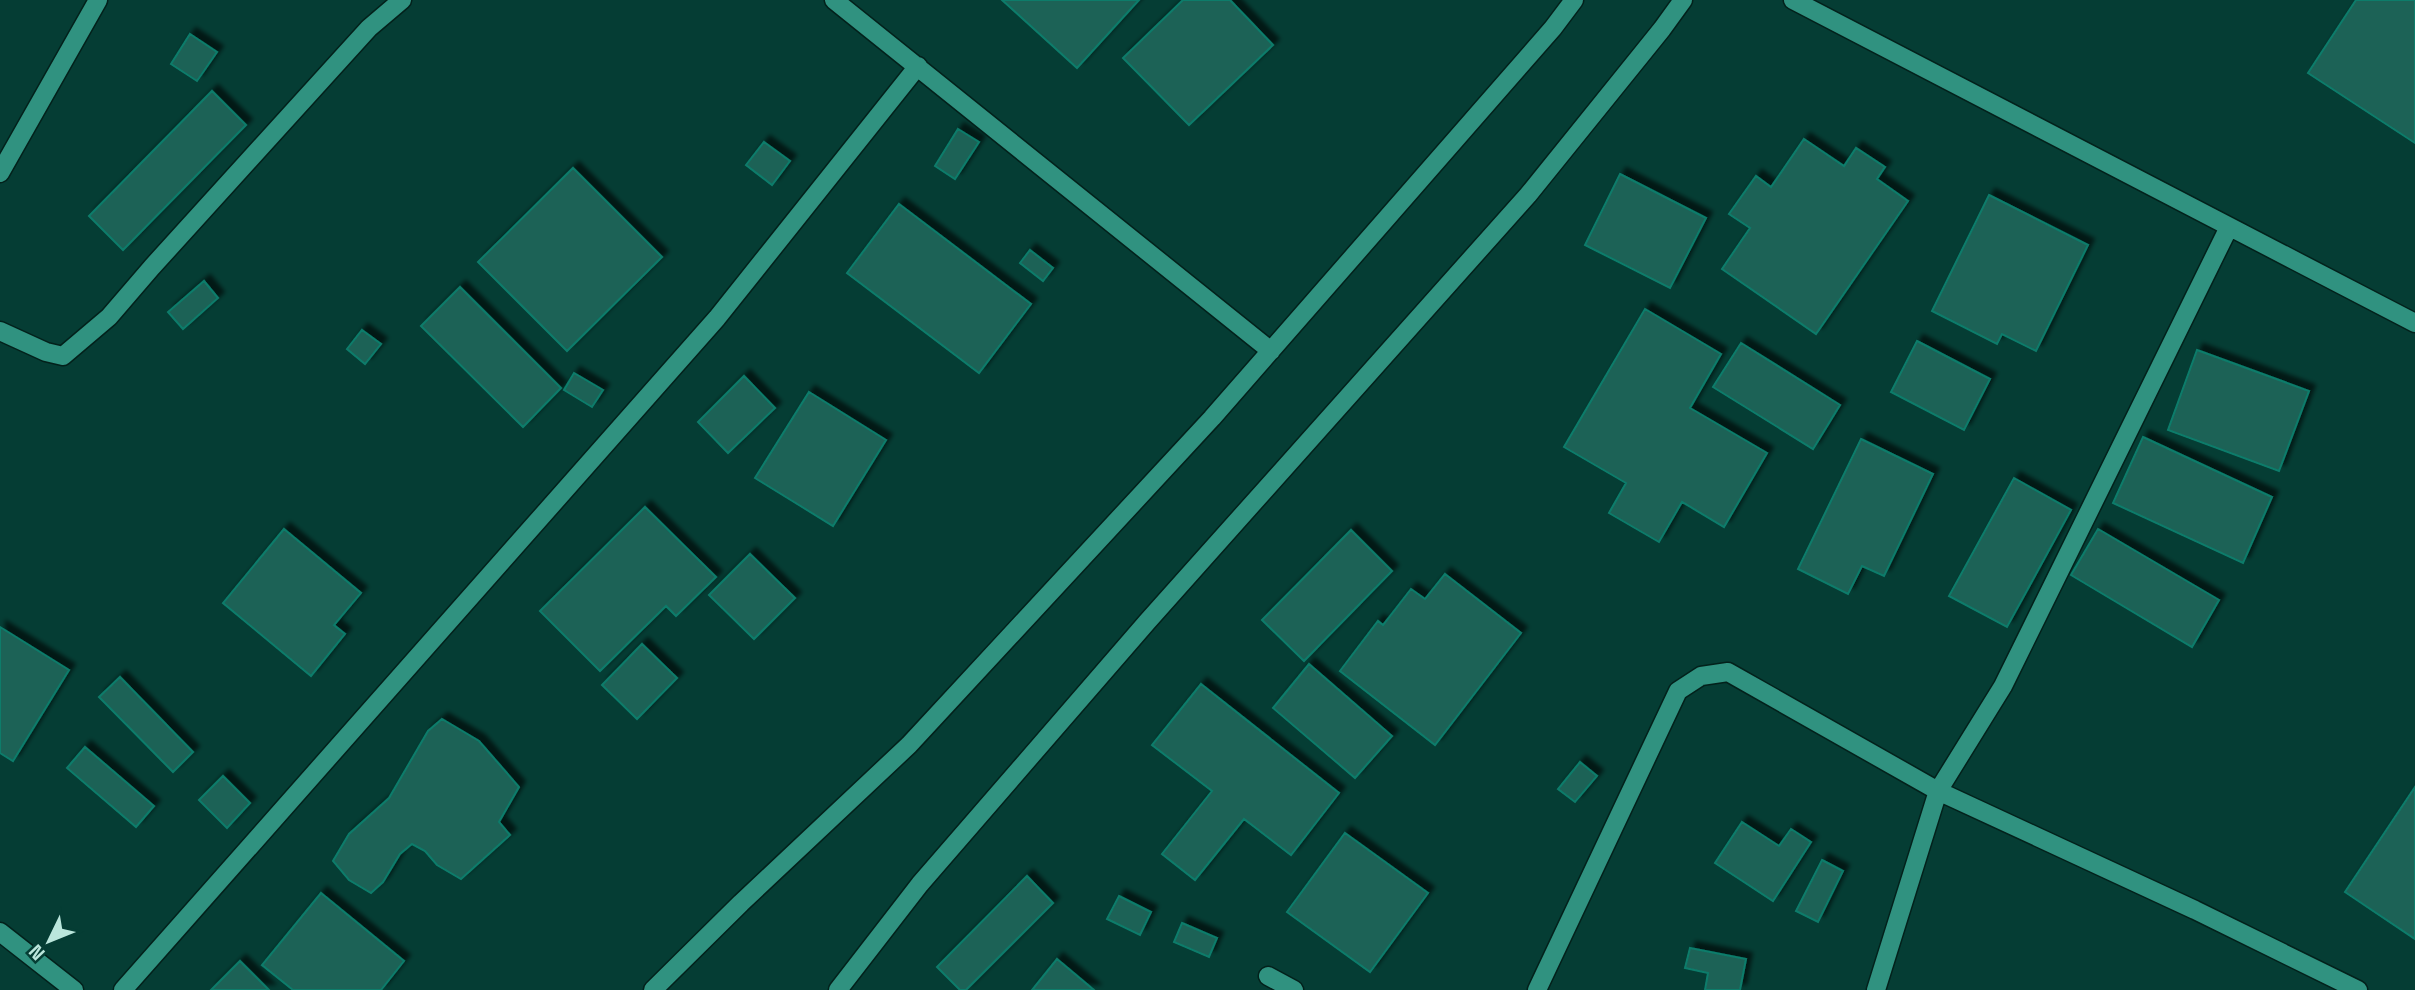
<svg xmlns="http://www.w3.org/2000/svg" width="2415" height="990" viewBox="0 0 2415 990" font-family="'Space Grotesk',sans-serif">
<defs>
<filter id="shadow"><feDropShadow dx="6" dy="-6" stdDeviation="2" flood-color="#0009"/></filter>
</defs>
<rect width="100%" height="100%" fill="#053d34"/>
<path fill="#1e6256" stroke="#0b7c6b" stroke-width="2" filter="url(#shadow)" d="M1002,0h137l-62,68z
M1183,0h47l43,45 -84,80 -66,-67z
M2356,0h59v143l-107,-70z
M190,34l27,18 -20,29 -26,-17z
M212,91l34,34 -123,125 -34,-34z
M958,129l21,13 -24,37 -20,-13z
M1804,139l40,27 12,-18 29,19 -8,12 31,22 -92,133 -94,-65 28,-41 -21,-14 27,-38 15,11z
M764,142l26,19 -18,24 -26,-20z
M573,168l89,89 -95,94 -89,-89z
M1620,174l86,44 -36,70 -85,-43z
M1989,195l99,50 -52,106 -34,-17 -5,10 -65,-33z
M899,204l132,100 -52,69 -132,-100z
M1030,250l23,18 -10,13 -23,-18z
M204,281l14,17 -35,31 -15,-17z
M460,287l101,101 -38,39 -102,-101z
M1645,309l76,45 -31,54 77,45 -43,74 -42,-25 -23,40 -50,-29 17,-30 -62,-36z
M362,330l19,14 -16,20 -18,-15z
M1917,341l73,38 -26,51 -73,-38z
M1741,343l99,62 -27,44 -100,-62z
M2197,350l112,41 -30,80 -111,-41z
M574,373l29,17 -11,17 -28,-17z
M744,376l31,32 -47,45 -30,-31z
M809,392l77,48 -53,86 -78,-48z
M2143,437l129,60 -29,66 -130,-60z
M1861,439l72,35 -49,102 -22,-10 -14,28 -50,-25z
M2014,478l57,32 -64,117 -58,-31z
M645,507l71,70 -40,39 -10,-10 -66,65 -60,-60z
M284,529l77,64 -27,32 11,9 -34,42 -88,-73z
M2098,529l121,71 -27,47 -121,-72z
M1351,530l41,41 -88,90 -42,-41z
M750,554l45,44 -41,41 -45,-44z
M1445,574l76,59 -86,112 -95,-74 38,-50 5,4 28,-36 14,10z
M0,627l69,43 -56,91 -13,-8z
M642,644l35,34 -40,41 -35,-34z
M1309,664l83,72 -37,42 -82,-70z
M120,677l73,75 -20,20 -74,-75z
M1201,684l138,109 -48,62 -47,-36 -49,61 -33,-26 50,-63 -60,-46z
M442,719l37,22 40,46 -20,35 11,13 -49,44 -24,-14 -12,-14 -13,-7 -12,10 -17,28 -12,11 -22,-13 -16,-19 16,-27 40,-36 39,-67z
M85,747l69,59 -18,21 -69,-59z
M1580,762l17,14 -22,26 -17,-13z
M223,776l27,27 -23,25 -28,-28z
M2415,787v152l-70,-47z
M1742,822l37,24 12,-17 20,13 -38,59 -58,-38z
M1345,833l83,60 -58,79 -83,-60z
M1822,860l21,11 -25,51 -22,-11z
M1027,876l26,27 -87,87h-6l-23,-23z
M321,893l83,68 -23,29h-88l-31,-25z
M1119,896l32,16 -11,23 -33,-16z
M1182,923l35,15 -8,19 -35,-15z
M1690,948l56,11 -6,31h-35l3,-17 -23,-5z
M1057,959l37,31h-62z
M240,961l29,29h-58z"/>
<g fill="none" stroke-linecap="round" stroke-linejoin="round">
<g stroke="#03211b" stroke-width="21">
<path id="minor" d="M834,0l437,351
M1793,0l622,323
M0,173l98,-173
M0,331l46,21 17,4 46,-39 43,-50 217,-239 33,-28
M0,932l74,58
M1268,976l26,14
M123,990l594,-672 201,-252
M653,990l88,-87 168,-158 303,-327 341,-390 21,-28
M838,990l82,-106 227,-262 381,-427 134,-166 21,-29
M1537,990l141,-299 23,-15 27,-4 210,119 257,119 163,80
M1876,990l62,-199 65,-105 226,-459"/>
</g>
<use href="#minor" stroke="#309280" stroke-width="18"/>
</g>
<g transform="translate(49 941) rotate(227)" stroke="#053d34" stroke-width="5" paint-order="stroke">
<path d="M0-5L12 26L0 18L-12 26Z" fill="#bbe6dc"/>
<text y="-10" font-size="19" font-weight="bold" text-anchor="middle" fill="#bbe6dc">N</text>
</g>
</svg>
